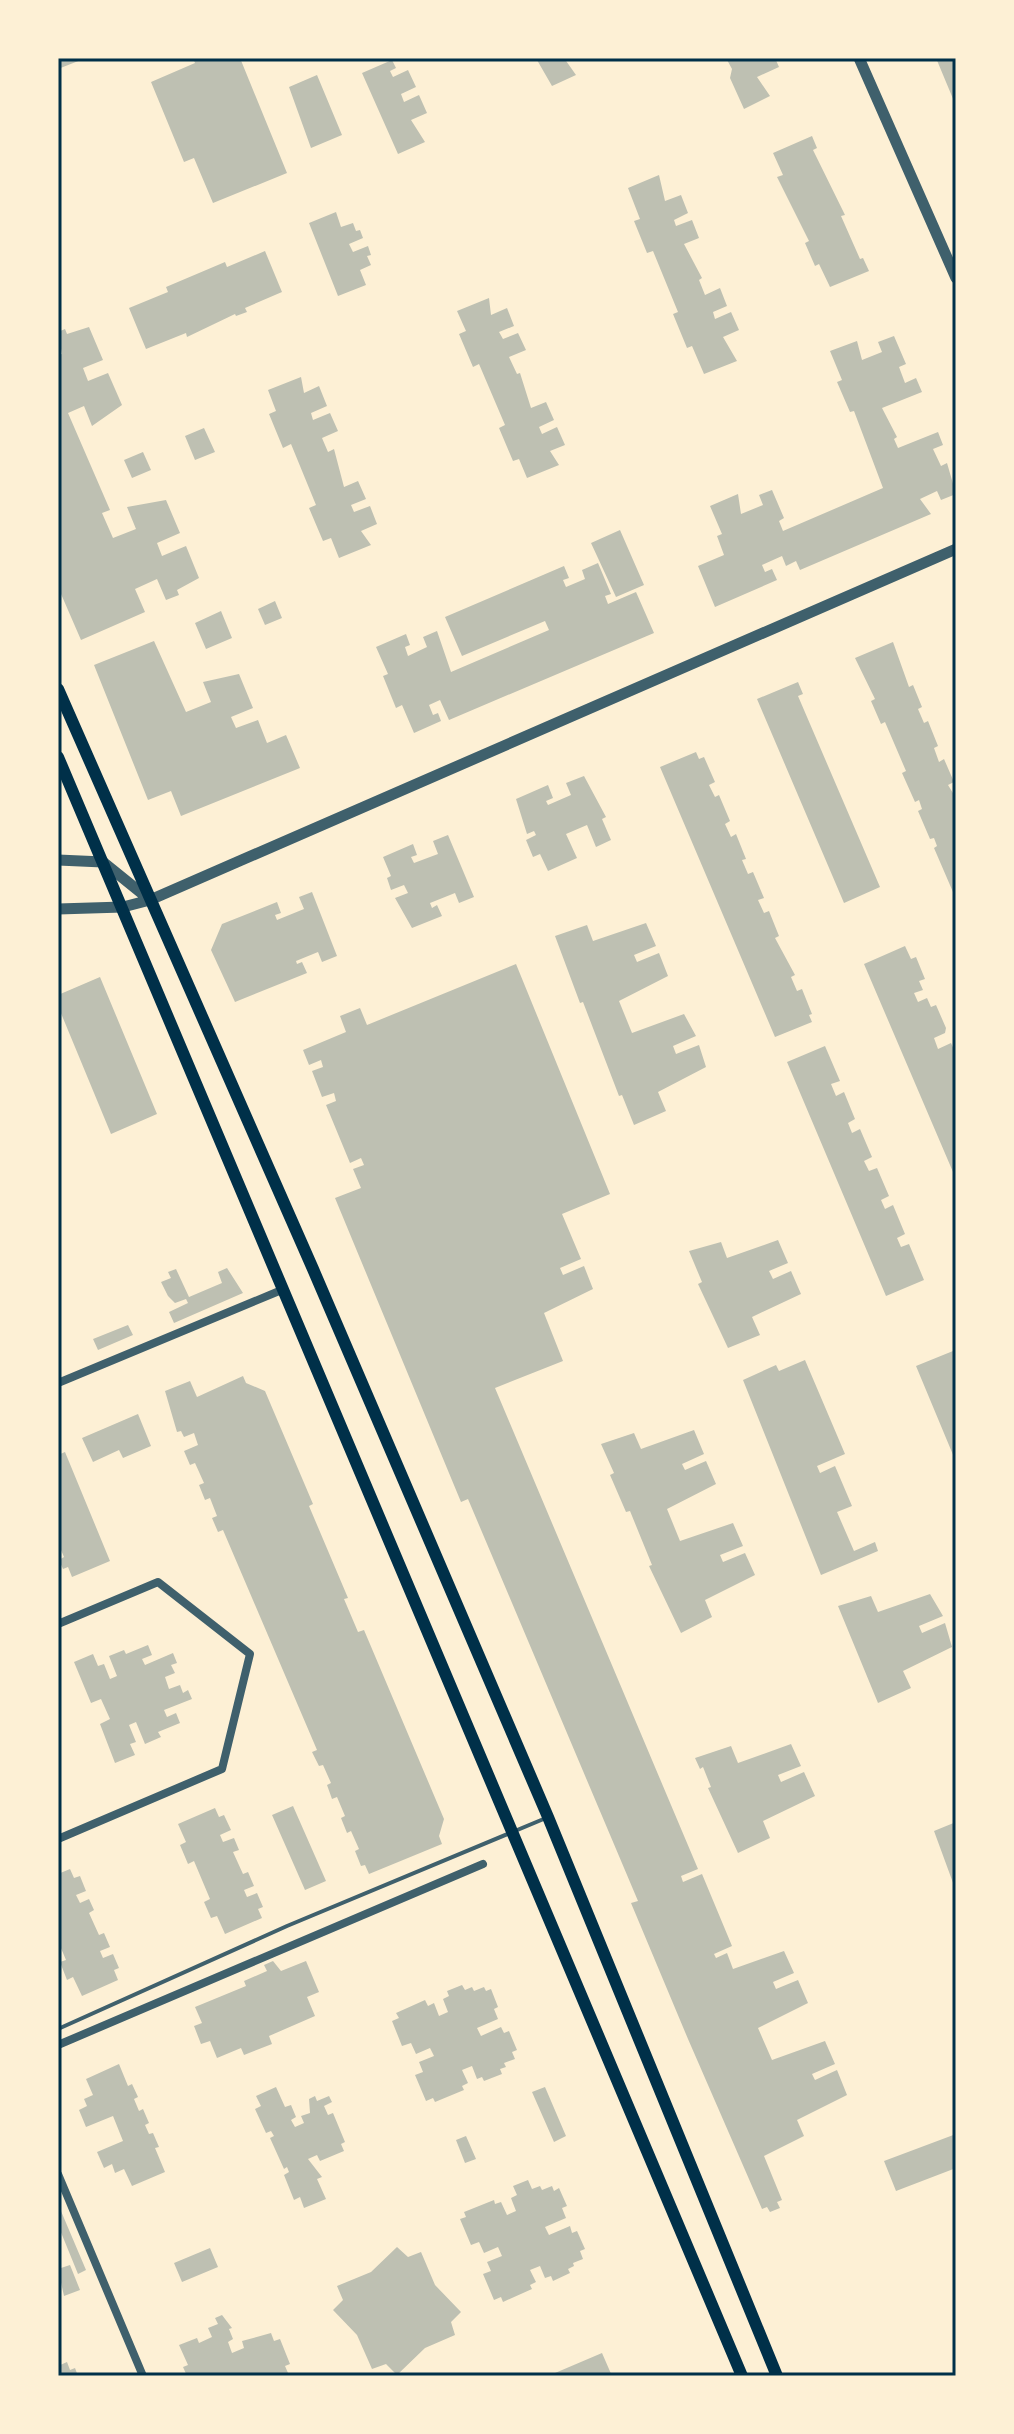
<svg xmlns="http://www.w3.org/2000/svg" width="1014" height="2434" viewBox="0 0 1014 2434" font-family="'Golos Text',sans-serif">
<rect width="100%" height="100%" fill="#fdf0d5"/>
<path fill="#bec0b2" d="M58,58h28l-28,11z
M193,58h47l47,115 -74,30 -19,-45 -10,4 -33,-80 44,-19z
M540,58h24l12,17 -24,11 -15,-26z
M726,58h49l4,9 -22,10 13,19 -26,13 -14,-31 2,-9z
M936,58h20v48z
M392,60l4,8 -6,3 3,6 15,-7 8,17 -15,7 3,8 15,-7 8,18 -16,7 14,22 -27,12 -36,-81z
M317,75l25,60 -31,13 -22,-61z
M812,136l5,12 -4,2 32,65 -4,1 19,43 3,-1 6,13 -39,16 -11,-23 -4,2 -10,-23 4,-2 -32,-64 6,-2 -10,-22z
M659,175l6,26 16,-6 7,18 -14,7 2,6 16,-6 7,18 -15,6 18,34 -3,2 6,15 15,-7 7,18 -14,6 2,7 16,-7 8,18 -16,7 14,24 -33,13 -12,-28 -5,2 -14,-34 5,-2 -25,-61 -6,2 -13,-32 6,-2 -12,-31z
M336,212l5,15 12,-4 3,8 4,-1 3,8 -14,6 4,8 15,-6 3,9 -4,1 4,9 -11,5 6,15 -28,11 -29,-73z
M265,251l17,41 -37,16 2,4 -11,4 -1,-2 -48,23 -1,-4 -40,16 -17,-41 39,-16 -2,-5 59,-25 2,5z
M489,298l2,17 16,-7 7,18 -15,6 4,7 15,-6 8,17 -17,7 8,17 3,-1 11,35 15,-6 8,18 -15,7 3,7 15,-7 8,18 -15,6 9,14 -32,13 -8,-19 -6,2 -14,-33 6,-3 -26,-61 -6,3 -14,-33 7,-3 -9,-20z
M89,327l14,33 -20,8 5,13 20,-8 14,32 -30,21 -8,-20 -16,7 42,97 -8,3 11,25 23,-9 -9,-22 39,-7 14,33 -23,10 5,13 24,-10 13,32 -22,12 2,5 -13,5 -9,-21 -22,10 10,23 -64,28 -23,-53v-232l4,-1 -4,-22 7,-3 2,5z
M894,336l12,28 -7,3 6,16 11,-5 6,14 -40,16 15,29 -3,2 4,9 40,-16 5,13 -10,4 8,17 6,-3 9,31 -15,6 -4,-9 -17,8 11,15 -131,56 -4,-9 -10,5 -4,-10 -20,9 3,7 7,-3 5,11 -62,27 -17,-41 26,-11 -7,-19 5,-2 -12,-28 28,-12 3,20 22,-9 -4,-10 13,-5 12,28 -5,3 4,10 100,-43 -29,-77 -4,1 -13,-30 5,-2 -12,-29 27,-10 5,19 20,-8 -4,-10z
M301,377l3,16 15,-7 8,20 -16,7 2,7 17,-7 8,18 -16,7 6,14 6,-3 10,38 14,-6 8,18 -15,6 3,7 16,-6 7,18 -16,7 10,14 -32,13 -8,-20 -8,3 -14,-33 7,-3 -25,-61 -8,4 -14,-34 7,-3 -8,-21z
M204,428l11,24 -20,8 -10,-24z
M143,452l8,18 -19,8 -8,-18z
M620,530l24,55 -28,12 -25,-54z
M598,563l13,31 -6,2 3,8 28,-12 18,41 -205,87 -9,-20 -11,5 4,10 5,-2 3,8 -27,12 -12,-28 -6,3 -13,-32 5,-2 -12,-27 30,-13 4,11 -5,2 3,9 19,-9 -4,-10 14,-6 14,41 98,-42 -4,-9 -83,35 -17,-39 119,-51 5,12 -6,2 3,7 19,-8 -3,-9z
M275,601l7,17 -17,7 -7,-16z
M221,611l11,27 -26,11 -11,-26z
M154,641l32,71 25,-10 -8,-20 36,-8 14,34 -22,9 5,11 22,-8 9,23 19,-8 14,33 -119,48 -10,-25 -23,9 -54,-135z
M893,642l16,45 4,-2 9,22 -4,2 6,14 4,-2 10,25 -4,2 5,14 5,-3 10,23 -6,3 8,13v101l-22,-51 3,-2 -3,-8 -4,1 -12,-28 4,-2 -3,-9 -4,2 -13,-29 4,-2 -21,-49 -4,2 -10,-23 4,-2 -20,-41z
M798,682l5,12 -5,2 82,191 -36,16 -87,-204z
M696,752l3,7 5,-2 11,25 -6,3 6,12 4,-2 11,26 -5,3 6,13 5,-3 10,25 -4,1 6,14 5,-2 11,26 -6,2 6,13 5,-2 10,25 -4,2 20,37 -4,2 6,14 5,-2 10,25 -3,1 3,7 -37,15 -115,-270z
M584,776l22,41 -4,2 9,21 -15,7 -9,-22 -21,9 11,24 -29,13 -8,-17 -7,3 -7,-17 10,-5 -2,-4 -7,3 -11,-35 32,-14 5,13 -7,3 2,4 23,-10 -5,-12z
M448,835l26,62 -15,6 -4,-10 -25,10 2,5 5,-3 5,11 -30,12 -17,-30 13,-5 -4,-8 -13,5 -4,-12 4,-2 -8,-19 30,-13 4,11 -6,2 3,6 24,-9 -5,-13z
M312,892l25,64 -15,6 -4,-10 -22,9 1,3 5,-2 5,11 -72,29 -24,-52 11,-26 55,-22 4,11 -6,2 2,5 27,-11 -5,-12z
M646,923l10,23 -22,9 3,7 22,-9 9,23 -49,25 13,32 52,-19 12,22 -23,10 3,8 23,-9 7,22 -48,25 8,19 -32,14 -12,-30 -3,1 -36,-94 -3,1 -25,-67 32,-11 6,16z
M905,946l6,13 5,-2 9,22 -6,2 4,9 -9,3 4,9 9,-4 4,9 5,-2 10,23 -1,5 -11,5 4,11 13,-6 5,11v125l-92,-215z
M516,964l94,230 -48,20 19,45 -21,9 3,7 21,-9 9,23 -49,24 19,48 -68,27 203,481 -17,7 2,6 19,-8 30,72 -18,8 2,4 11,-5 6,16 51,-18 10,22 -21,9 3,7 22,-9 10,23 -50,25 14,32 53,-19 10,23 -23,10 3,6 22,-10 10,25 -50,25 7,16 -40,20 18,44 -5,2 3,6 -10,4 -3,-5 -5,2 -74,-170 -57,-136 7,-2 -170,-402 -7,3 -126,-304 26,-10 -8,-19 11,-4 -3,-7 -11,5 -24,-58 10,-4 -2,-8 -12,4 -10,-26 11,-4 -2,-7 -12,5 -6,-15 43,-18 -6,-16 20,-8 7,17z
M100,977l57,137 -46,20 -53,-128v-11z
M825,1046l15,35 -9,3 5,12 8,-4 11,27 -7,4 4,10 8,-4 12,28 -8,4 5,10 8,-3 12,28 -8,4 4,9 8,-4 12,29 -8,4 4,9 8,-3 15,36 -38,16 -99,-234z
M778,1240l10,23 -19,8 4,8 18,-8 10,23 -49,23 8,18 -32,13 -30,-64 4,-2 -13,-31 32,-9 6,16z
M227,1268l16,25 -69,30 -5,-11 19,-9 -2,-4 -11,4 -7,-7 -7,-14 10,-4 -3,-6 8,-3 13,28 33,-14 -4,-11z
M128,1325l5,10 -35,15 -5,-11z
M953,1351l3,8v103l-40,-96z
M805,1360l40,94 -28,12 3,7 15,-7 17,40 -15,6 17,39 21,-9 3,9 -57,24 -78,-195 33,-15 3,6z
M243,1376l3,7 19,8 48,113 -4,2 39,92 -4,1 14,33 6,-2 80,189 -5,17 3,8 -73,30 -4,-9 -4,1 -6,-15 4,-2 -8,-18 -4,2 -6,-15 4,-2 -8,-19 -5,2 -5,-14 4,-2 -8,-18 -4,1 -7,-14 5,-2 -94,-220 -5,2 -6,-14 5,-2 -7,-18 -5,2 -6,-15 5,-2 -9,-20 -5,2 -6,-14 14,-6 -4,-12 -10,4 -3,-6 -4,1 -12,-41 25,-10 7,16z
M138,1414l13,32 -28,12 -4,-8 -26,12 -11,-24z
M694,1430l10,24 -22,10 3,6 21,-9 10,23 -49,25 13,32 53,-18 10,23 -23,9 3,7 22,-9 10,22 -50,25 7,17 -31,16 -32,-67 3,-1 -22,-54 -4,1 -16,-37 4,-2 -13,-29 33,-11 7,16z
M65,1452l45,109 -38,16 -4,-10 -5,2 -4,-9 5,-3 -6,-14v-88z
M930,1594l13,22 -24,10 3,7 23,-10 7,24 -49,24 8,17 -33,15 -40,-97 33,-10 7,16z
M148,1645l4,10 -10,4 3,6 28,-12 4,10 -6,2 4,8 -10,4 4,12 11,-4 3,8 5,-3 4,9 -28,11 3,7 9,-4 4,10 -22,9 3,5 -16,7 -9,-22 -7,3 7,17 -6,2 5,11 -20,8 -15,-39 10,-5 -9,-20 -10,4 -17,-41 19,-8 5,12 6,-2 6,15 7,-3 -8,-20 15,-6 2,4z
M791,1744l10,22 -23,9 3,7 23,-10 11,24 -52,25 7,17 -32,15 -30,-65 3,-1 -8,-20 -3,2 -5,-11 36,-12 7,17z
M293,1806l33,75 -21,9 -33,-75z
M215,1808l4,9 5,-2 7,15 -11,5 3,7 11,-4 5,12 -6,2 10,22 5,-2 6,14 -10,4 3,7 10,-4 6,14 -5,2 4,9 -37,16 -8,-18 -6,2 -7,-16 6,-3 -16,-38 -6,3 -8,-19 6,-3 -8,-18z
M956,1822v69l-22,-60z
M70,1869l4,9 6,-2 6,15 -10,4 4,8 9,-4 5,11 -5,3 10,22 5,-2 6,14 -10,4 3,7 10,-4 6,14 -5,2 4,10 -36,16 -9,-19 -6,3 -7,-18 6,-2 -8,-19v-67z
M273,1961l8,10 25,-10 13,31 -12,5 8,19 -46,20 3,8 -28,11 -3,-7 -24,10 -7,-17 -9,3 -7,-18 8,-3 -7,-16 51,-21 -2,-5 23,-10 -3,-6z
M462,1985l3,5 7,-3 2,4 10,-4 2,4 5,-2 7,18 -4,2 4,10 -21,9 4,8 20,-9 3,6 5,-2 8,19 -5,2 3,7 -11,4 2,4 -6,2 2,5 -18,7 -2,-4 -5,2 -5,-13 -10,4 6,13 -6,3 2,4 -29,12 -2,-4 -7,3 -11,-26 8,-3 -4,-10 15,-6 -4,-8 -14,6 -5,-11 -9,3 -10,-25 7,-3 -3,-5 29,-13 3,6 6,-3 5,13 9,-4 -5,-13 6,-3 -2,-5z
M119,2064l9,22 4,-2 6,13 -4,2 5,12 4,-2 6,14 -4,2 4,9 4,-1 6,14 -4,1 10,24 -33,14 -8,-17 -9,4 -3,-9 -8,4 -7,-16 26,-11 -10,-25 -27,11 -7,-17 8,-4 -3,-7 9,-4 -7,-16z
M276,2087l9,20 6,-2 5,12 -5,3 4,7 9,-4 -3,-7 9,-3 -1,-14 6,-3 2,5 12,-5 3,6 -8,4 4,9 5,-2 12,29 -4,2 3,7 -24,10 -3,-6 -9,4 14,18 -5,2 9,20 -22,9 -4,-11 -6,3 -10,-25 5,-3 -2,-5 -3,2 -14,-31 4,-2 -3,-5 -5,2 -11,-24 6,-3 -5,-10z
M545,2087l21,49 -12,6 -22,-50z
M956,2134v34l-60,23 -12,-30z
M466,2136l10,23 -11,4 -9,-23z
M528,2180l4,9 8,-3 2,4 10,-4 2,5 5,-3 8,18 -5,2 4,10 -21,9 4,8 21,-9 2,7 5,-2 8,18 -5,2 3,8 -10,4 1,3 -6,3 2,4 -17,8 -2,-5 -6,2 -5,-12 -10,4 6,12 -6,3 2,4 -29,13 -2,-5 -7,3 -11,-26 8,-3 -4,-9 15,-6 -4,-9 -14,6 -5,-11 -8,3 -11,-26 6,-2 -2,-5 30,-12 1,4 6,-2 6,13 9,-4 -5,-13 6,-3 -4,-9z
M58,2204l28,66 -8,4 -20,-49z
M397,2247l11,10 13,-5 14,33 26,27 -10,10 4,13 -30,13 -28,27 -11,-11 -14,5 -15,-34 -24,-25 10,-10 -6,-14 34,-14z
M210,2248l8,19 -36,15 -8,-19z
M70,2265l10,25 -16,6 -6,-27z
M222,2315l10,13 -3,1 4,10 -5,3 4,11 12,-5 -2,-7 29,-8 3,8 6,-2 10,25 -5,2 3,7 -101,3 -4,-9 5,-2 -9,-20 18,-7 2,5 13,-6 -4,-9 10,-4 -3,-6z
M602,2353l10,23h-64z
M67,2362l3,8 5,-2 3,8h-20v-10z"/>
<g fill="none" stroke-linecap="round" stroke-linejoin="round">
<path stroke="#3f606c" stroke-width="4" d="M58,2029l229,-103 259,-108"/>
<path stroke="#3f606c" stroke-width="8" d="M58,1383l226,-94
M58,1624l100,-42 92,72 -28,115 -164,70
M58,2045l425,-181
M58,2174l85,202"/>
<path stroke="#3f606c" stroke-width="11" d="M859,58l97,220
M58,860l45,2 47,38
M58,909l65,-2 27,-7 806,-351"/>
<path stroke="#003049" stroke-width="12" d="M58,689l255,580 235,548 229,559
M58,757l684,1619"/>
</g>
<rect width="1014" height="2434" fill="none" stroke="#fdf0d5" stroke-width="120"/>
<rect x="60" y="60" width="894" height="2314" fill="none" stroke="#003049" stroke-width="3"/>
</svg>
